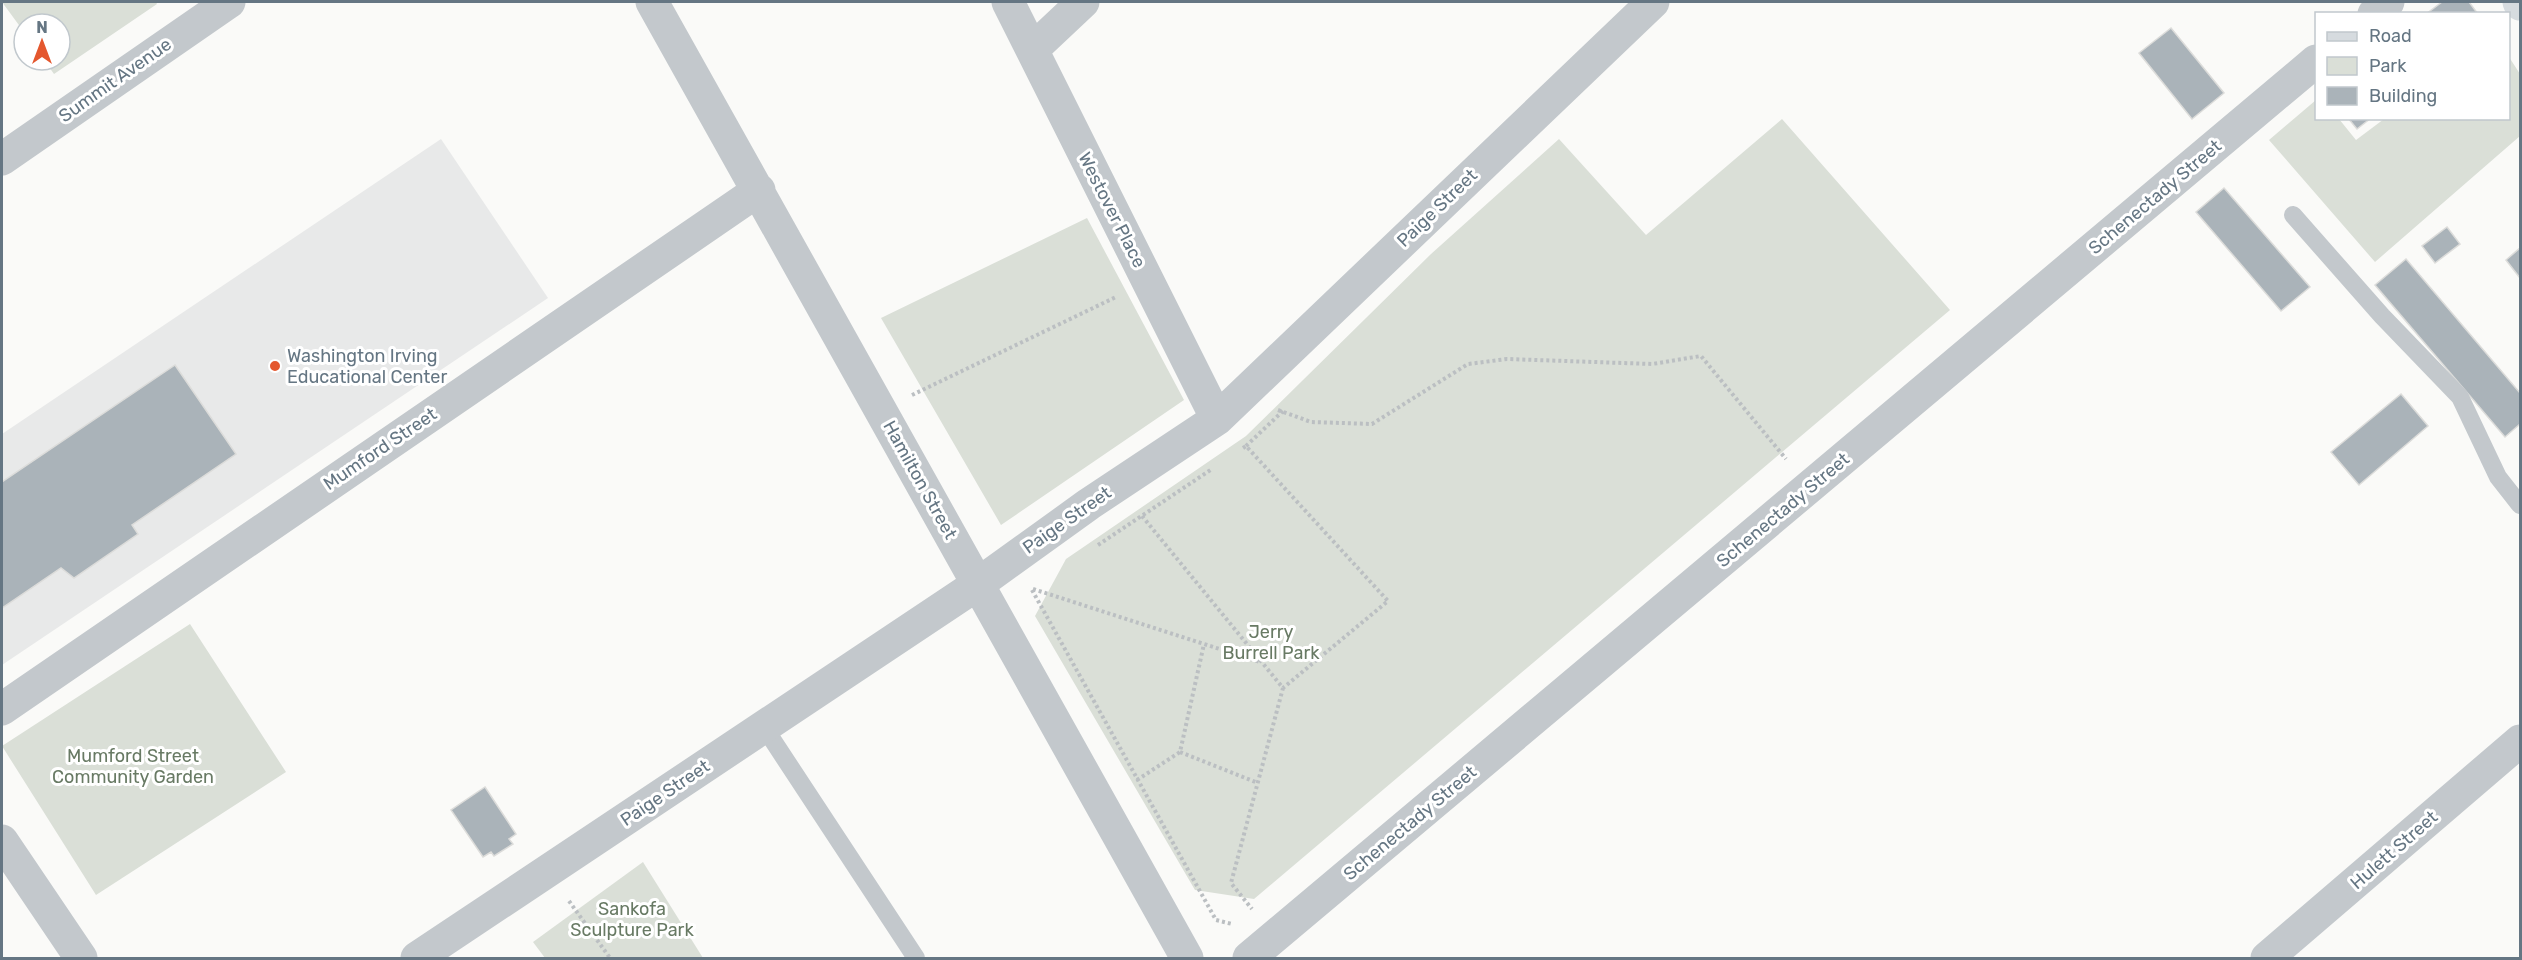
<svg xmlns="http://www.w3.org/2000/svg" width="2522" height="960" viewBox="0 0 2522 960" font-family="Rubik,sans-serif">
<rect width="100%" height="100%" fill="#fafaf8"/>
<path fill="#e8e9e9" d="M441,139l107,159 -546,367v-231z"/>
<path fill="#dadfd7" d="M2,2h154l1,2 -103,70 -10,-14h16v-36h-36v8z
M2509,57l11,17v62l-145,126 -106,-122 47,-40v18l23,1 17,21 28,-21 124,-1z
M1782,119l168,191 -696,589 -59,-9 -160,-274 31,-57 180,-123 185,-182 128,-115 87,96z
M1087,218l97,182 -183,125 -120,-207z
M190,624l96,148 -190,123 -94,-149z
M643,862l60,96h-158l-12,-16z"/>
<path fill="#aab3b9" stroke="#dcdcda" stroke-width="1.5" d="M2442,2h27l9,12h-52z
M2171,28l53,65 -32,26 -53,-66z
M2348,118h23l-14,11z
M2224,188l86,99 -29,24 -85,-99z
M2447,227l13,17 -25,19 -13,-17z
M2520,248v30l-14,-18z
M2406,259l114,134v31l-15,13 -130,-152z
M175,365l61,89 -104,71 6,9 -64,44 -13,-10 -59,40v-126z
M2401,394l27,32 -69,59 -28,-33z
M485,787l31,47 -7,5 4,5 -19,12 -3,-4 -8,5 -32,-47z"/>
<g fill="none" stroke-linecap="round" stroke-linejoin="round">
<path stroke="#bbbfc2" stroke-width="4" stroke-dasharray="3 3" stroke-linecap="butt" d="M912,395l204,-98
M1278,410l33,12 61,2 96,-60 39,-5 145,5 49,-8 85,103
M1246,446l37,-35
M1243,448l3,-2 142,155 -105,87
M1142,516l141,172 -52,195 21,26
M1098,545l114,-76
M1033,589l227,73
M1032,590l184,330 16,4
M1180,752l78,31
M1137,780l43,-28 24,-108
M569,901l41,57"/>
<path stroke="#c3c8cc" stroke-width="18" d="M2293,215l89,101 78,81 38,80 22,28
M764,727l152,231"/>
<path stroke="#c3c8cc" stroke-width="33" d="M652,2l535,956
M1008,2l209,417
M2374,14l14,-12
M1032,50l51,-48
M2,159l227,-157
M2,709l757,-519
M2,841l79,117
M417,958l561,-374 111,-80 128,-85 436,-417
M1249,958l1067,-897
M2267,958l253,-217"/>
<path stroke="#d6dbdf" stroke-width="33" d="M2519,2l1,2"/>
</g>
<circle fill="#e4572e" stroke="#fff" stroke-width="2" cx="275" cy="366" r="6"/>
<g text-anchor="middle" stroke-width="6" stroke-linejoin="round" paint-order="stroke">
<g font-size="18" fill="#657683" stroke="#fff">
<text transform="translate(115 80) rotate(-35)" y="6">Summit Avenue</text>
<text transform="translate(2155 197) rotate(-40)" y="6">Schenectady Street</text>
<text transform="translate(1437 208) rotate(-44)" y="6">Paige Street</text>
<text transform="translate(1112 210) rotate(63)" y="6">Westover Place</text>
<text transform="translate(380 449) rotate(-34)" y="6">Mumford Street</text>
<text transform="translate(920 480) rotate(61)" y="6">Hamilton Street</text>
<text transform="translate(1783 510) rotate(-40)" y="6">Schenectady Street</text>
<text transform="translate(1067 520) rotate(-35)" y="6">Paige Street</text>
<text transform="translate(665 793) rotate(-34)" y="6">Paige Street</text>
<text transform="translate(1410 823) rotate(-40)" y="6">Schenectady Street</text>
<text transform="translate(2394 850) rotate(-41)" y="6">Hulett Street</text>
</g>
<g font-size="18" fill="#657683" stroke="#fff" text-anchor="start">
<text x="287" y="362">Washington Irving<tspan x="287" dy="21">Educational Center</tspan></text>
</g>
<g font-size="18" fill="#687a64" stroke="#fff">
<text x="1271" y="638">Jerry<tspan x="1271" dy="21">Burrell Park</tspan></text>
<text x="133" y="762">Mumford Street<tspan x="133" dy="21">Community Garden</tspan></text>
<text x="632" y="915">Sankofa<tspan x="632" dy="21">Sculpture Park</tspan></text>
</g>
</g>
<rect width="2522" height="960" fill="none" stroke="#657683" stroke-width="6"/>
<rect x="2315" y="12" width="195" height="108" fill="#ffffff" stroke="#c1c8cd" stroke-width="1.5"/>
<rect x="2327" y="32" width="30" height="9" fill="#d6dbdf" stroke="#c1c8cd" stroke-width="1.5"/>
<text x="2369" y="42" font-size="18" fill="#657683">Road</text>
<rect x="2327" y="57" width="30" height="18" fill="#dadfd7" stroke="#c1c8cd" stroke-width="1.5"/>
<text x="2369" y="72" font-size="18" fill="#657683">Park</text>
<rect x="2327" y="87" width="30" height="18" fill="#aab3b9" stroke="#c1c8cd" stroke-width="1.5"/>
<text x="2369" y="102" font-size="18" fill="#657683">Building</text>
<g transform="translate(42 42)"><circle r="28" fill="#ffffff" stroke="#c1c8cd" stroke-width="1.5"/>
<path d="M0-4.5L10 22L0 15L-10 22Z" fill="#e4572e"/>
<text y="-9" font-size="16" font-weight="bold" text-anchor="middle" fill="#657683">N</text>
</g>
</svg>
